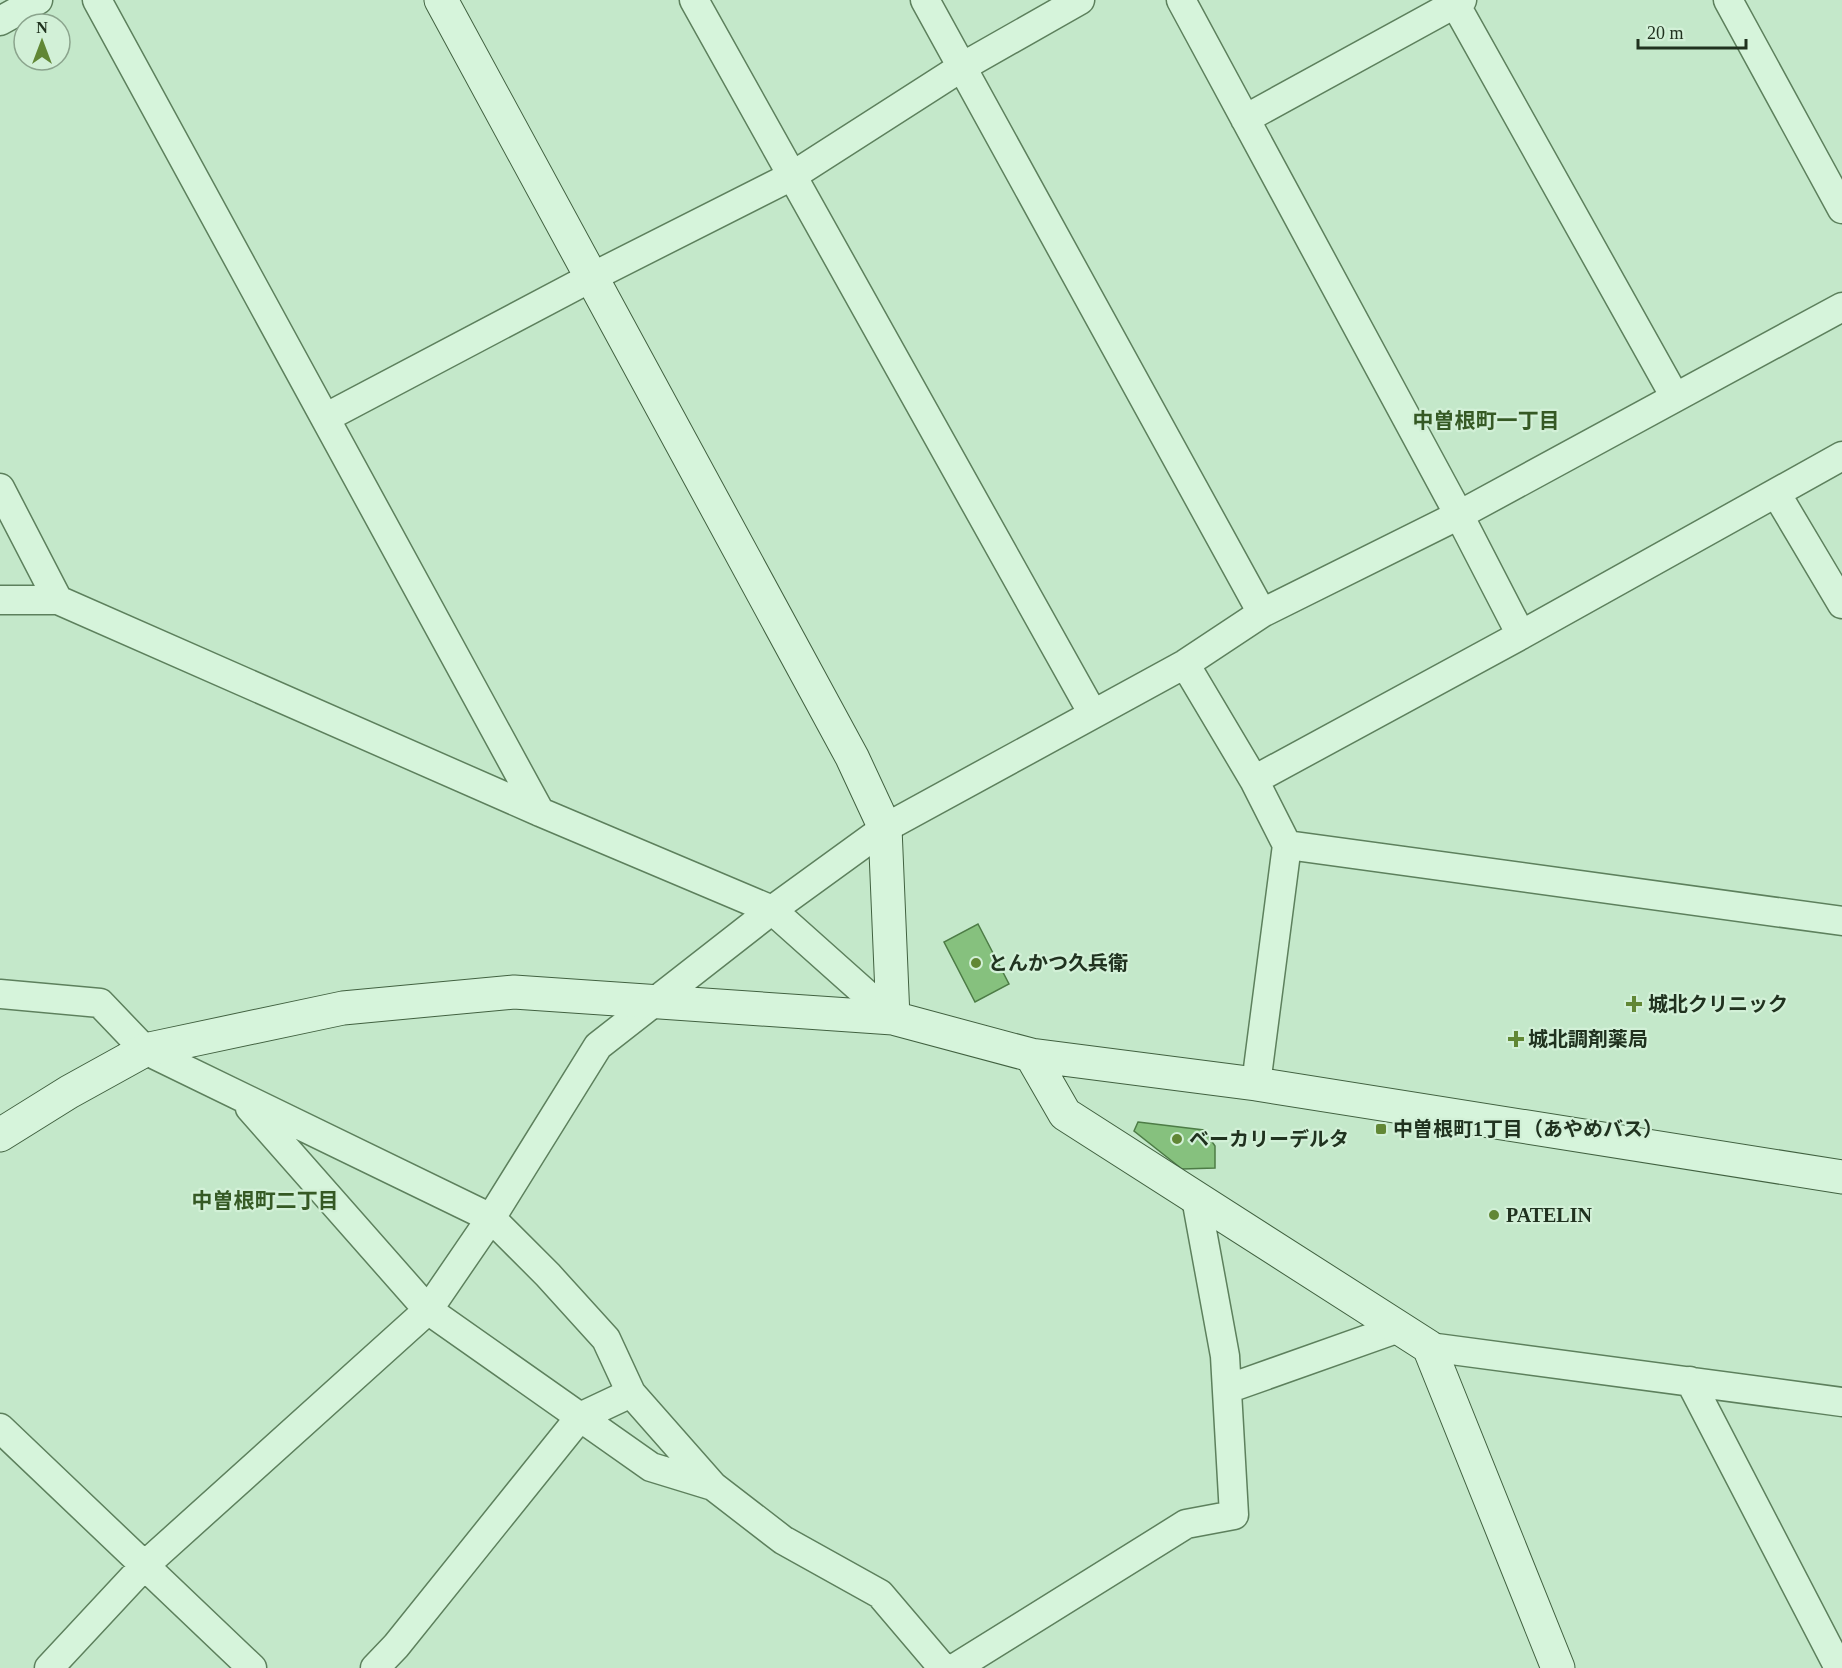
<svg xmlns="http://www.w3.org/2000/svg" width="1842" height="1668" viewBox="0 0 1842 1668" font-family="'Times New Roman','Noto Sans JP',serif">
<rect width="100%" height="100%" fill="#c4e8ca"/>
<path fill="#86c17e" stroke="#4d7c46" stroke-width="1.5" d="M978,924l31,60 -34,18 -31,-60z
M1138,1122l66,8 11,16v22l-33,1 -48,-38z"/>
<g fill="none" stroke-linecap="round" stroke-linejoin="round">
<g stroke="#5d805d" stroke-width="31">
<path id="street" d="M97,0l443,812
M694,0l399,714
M925,0l337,613
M1181,0l278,515 62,120
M1453,0l222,397
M1728,0l114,209
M0,21l38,-21
M1245,119l217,-119
M325,418l267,-141 200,-101 170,-109 118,-67
M0,488l58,112
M1776,493l66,111
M0,600h58l482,212 232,98 121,108
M1185,664l69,116 33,65 -31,239
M1254,780l267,-145 321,-179
M1287,845l555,76
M0,994l100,9 45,47 346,168 57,57 58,64 25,54 82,93 70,54 97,54 63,74
M250,1108l178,202 223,157 62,19
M1429,1347l413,55
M1690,1381l149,287
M1227,1389l172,-61
M0,1428l252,240
M49,1668l95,-102 284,-256 63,-92 107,-172 174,-136 113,-82 300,-164 77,-51 197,-98 383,-208
M375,1668l21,-22 184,-229 51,-24
M955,1668l231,-144 48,-9 -9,-159 -29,-158"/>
</g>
<g stroke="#416140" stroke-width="35">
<path id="secondary" d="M441,0l411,757 33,71 8,190
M1031,1055l34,59 364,233 129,321
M0,1135l69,-43 76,-42 198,-42 171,-16 379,26 138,37 225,29 586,93"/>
</g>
<use href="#street" stroke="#d6f4db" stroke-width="28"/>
<use href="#secondary" stroke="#d6f4db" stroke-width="33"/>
</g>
<g fill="#618735" stroke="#d2f0d7" stroke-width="2">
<circle cx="976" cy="963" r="6"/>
<path d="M1631 995h6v6h6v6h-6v6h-6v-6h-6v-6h6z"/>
<path d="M1513 1030h6v6h6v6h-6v6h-6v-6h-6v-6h6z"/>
<rect x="1375" y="1123" width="12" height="12" rx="3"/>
<circle cx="1177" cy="1139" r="6"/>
<circle cx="1494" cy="1215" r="6"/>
</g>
<g text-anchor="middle" stroke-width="4.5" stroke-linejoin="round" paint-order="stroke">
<g font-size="20" font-weight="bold" fill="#20321f" stroke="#d2f0d7" text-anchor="start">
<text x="988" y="970">とんかつ久兵衛</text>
<text x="1648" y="1011">城北クリニック</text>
<text x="1528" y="1046">城北調剤薬局</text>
<text x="1393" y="1136">中曽根町1丁目（あやめバス）</text>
<text x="1189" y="1146">ベーカリーデルタ</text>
<text x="1506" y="1222">PATELIN</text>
</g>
<g font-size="21" font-weight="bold" fill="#355924" stroke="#d2f0d7">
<text x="1486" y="428">中曽根町一丁目</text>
<text x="265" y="1208">中曽根町二丁目</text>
</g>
</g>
<g transform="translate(42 42)"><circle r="28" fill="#d2f0d7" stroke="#8ba48d" stroke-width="1.5"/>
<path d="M0-4.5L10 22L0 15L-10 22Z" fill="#618735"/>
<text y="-9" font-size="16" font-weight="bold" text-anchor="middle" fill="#20321f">N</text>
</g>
<path d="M1638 39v9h108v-9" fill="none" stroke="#20321f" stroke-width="3"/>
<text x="1647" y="39" font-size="18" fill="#20321f" stroke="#d2f0d7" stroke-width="4.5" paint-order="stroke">20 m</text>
</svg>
